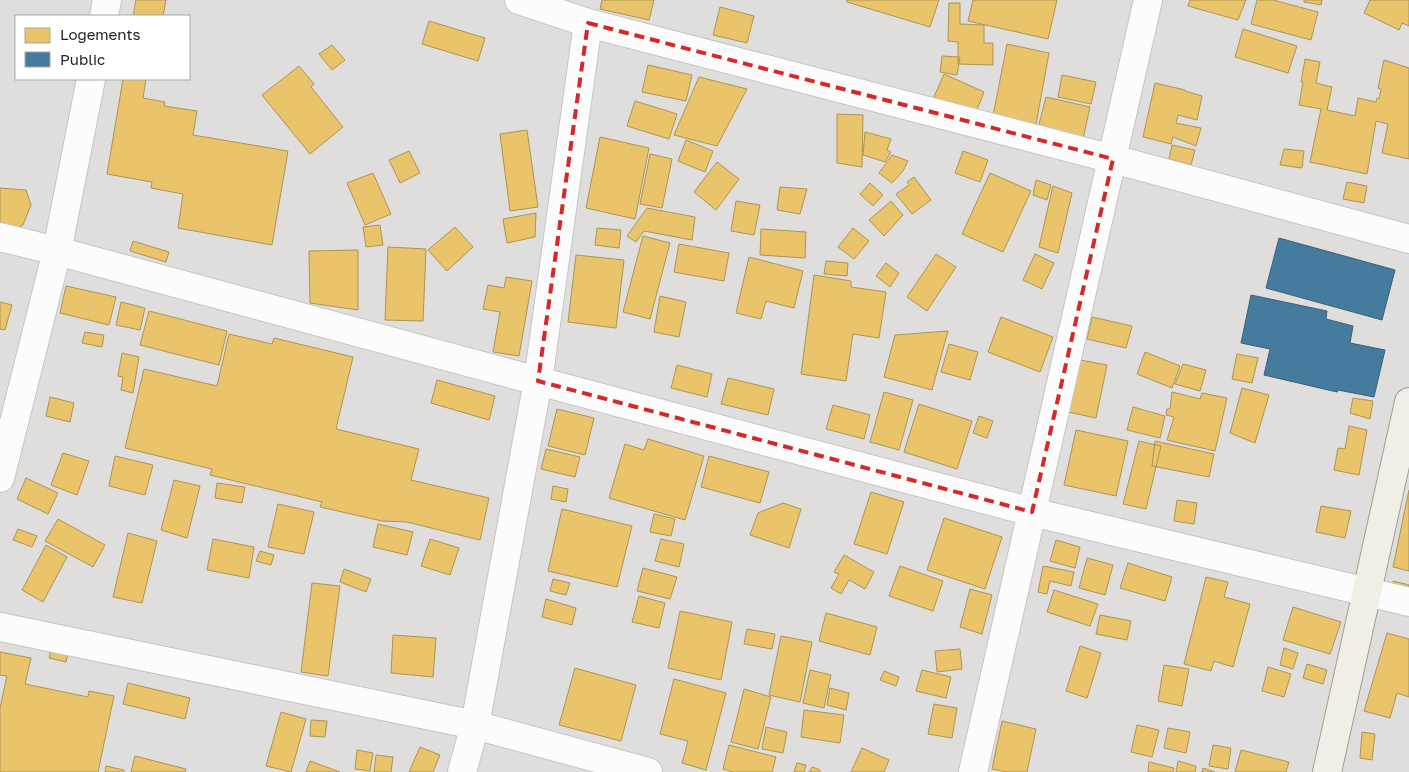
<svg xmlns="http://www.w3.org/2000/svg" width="1409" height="772" viewBox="0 0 1409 772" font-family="'Golos Text',sans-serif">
<rect width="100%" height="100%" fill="#f0eeeb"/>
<path fill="#dfdedc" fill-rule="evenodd" d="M0,0h1409v772h-1409zM16,16h173v63h-173z"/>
<path fill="#e9c46a" stroke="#ad9354" d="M136,0h30l-3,16h-30z
M602,0h52l-5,20 -49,-11z
M847,0h92l-9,27 -83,-25z
M973,0h84l-9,39 -80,-18z
M1190,0h56l-8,20 -50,-14z
M1257,0h16l45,12 -7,28 -60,-16z
M1304,0h18l-1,5 -17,-3z
M1370,0h39v26l-7,-3 -3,7 -35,-17z
M949,3h11v21l24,1v18h9v22l-35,-1v-22l-10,-1z
M720,7l34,9 -7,27 -34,-8z
M429,21l56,17 -7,23 -56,-17z
M1243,29l54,17 -9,27 -53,-16z
M1007,44l42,9 -13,71 -43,-8z
M332,45l13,15 -13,10 -13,-16z
M942,56l18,1 -3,18 -17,-3z
M1305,59l15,3 -4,21 16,4 -5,23 28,6 3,-18 18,4 1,-4 2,1 2,-10 -3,-1 6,-28 25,8v91l-27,-6 6,-29 -12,-3 -9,53 -57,-12 11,-53 -22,-4 4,-23h-2z
M648,65l44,10 -6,26 -44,-9z
M299,66l15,18 -3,3 32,40 -33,27 -48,-59z
M944,74l40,18 -10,25 -41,-18z
M1062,75l34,7 -5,22 -33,-7z
M699,77l48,12 -30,57 -43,-11z
M123,79h23l-3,19 22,4 -1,4 33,5 -4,24 95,16 -16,94 -94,-17 5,-34 -32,-6 1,-6 -45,-8z
M1155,83l30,7v1l17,5 -5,24 -19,-5 -2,8 25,5 -5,18 -23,-9 -2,7 -28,-7z
M1046,97l44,10 -7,32 -45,-11z
M635,101l42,13 -8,25 -42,-13z
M837,114l26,1 -1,52 -25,-4z
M527,130l11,77 -28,4 -10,-77z
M865,132l26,7 -4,11 4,2 -6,10 -22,-7z
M600,137l49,11 -14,71 -49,-11z
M686,140l27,11 -8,21 -27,-11z
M1172,145l23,5 -4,15 -22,-6z
M1284,149l20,2 -2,17 -22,-3z
M409,151l11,22 -20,10 -11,-23z
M963,151l25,9 -8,22 -25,-9z
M650,154l22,5 -10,49 -22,-4z
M892,155l16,6 -5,10 -11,12 -13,-10z
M717,162l22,17 -23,31 -22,-18z
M373,173l18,41 -26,11 -18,-42z
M990,173l41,18 -28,61 -41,-18z
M914,177l17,23 -19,14 -16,-20 13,-9 -2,-3z
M1036,180l15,5 -4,15 -14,-5z
M1347,182l20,4 -3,17 -21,-4z
M870,183l13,12 -10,11 -13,-12z
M1053,186l19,7 -14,60 -19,-6z
M780,187l27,2 -7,25 -23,-4z
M0,188l26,2 5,15 -8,20 -14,7 -9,-2z
M736,201l24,4 -6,30 -23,-4z
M891,201l12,14 -19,21 -15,-16z
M647,208l48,9 -3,23 -48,-9 -8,11 -9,-6z
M536,213l-1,24 -28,6 -4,-24z
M380,225l3,20 -17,2 -3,-20z
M455,227l18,20 -26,24 -19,-21z
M597,228l24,2 -2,18 -24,-3z
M853,228l16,13 -15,18 -16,-12z
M761,229l45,3 -1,26 -45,-3z
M643,236l27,7 -20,76 -27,-7z
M133,241l36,11 -3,10 -36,-11z
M679,244l50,9 -5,28 -50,-9z
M388,247l38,2 -3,72 -38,-1z
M358,250v60l-48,-7 -1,-52z
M936,254l20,13 -29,44 -20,-14z
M1035,254l19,9 -12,26 -19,-9z
M576,255l48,5 -8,68 -48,-6z
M749,257l54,14 -9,37 -28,-7 -5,18 -25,-6z
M826,261l22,2 -1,13 -23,-2z
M886,263l13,10 -9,14 -14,-11z
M814,275l37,6v6l35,5 -7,46 -26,-4 -7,47 -45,-7z
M506,277l26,4 -13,75 -26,-4 7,-40 -17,-3 5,-24 16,3z
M66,286l50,11 -7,28 -49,-12z
M660,296l26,6 -7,35 -25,-5z
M0,302l12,3 -7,25 -5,-1z
M121,302l24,6 -5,22 -24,-5z
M149,311l78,20 -8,34 -79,-20z
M1001,317l52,20 -13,35 -52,-20z
M1092,317l40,9 -6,22 -39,-9z
M948,331l-16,59 -48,-13 11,-42z
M85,332l19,3 -2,12 -20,-4z
M229,334l43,10 2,-6 79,19 -17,72 83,20 -8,31 78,18 -9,42 -73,-18 -25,-1 -62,-14 2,-5 -112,-27 2,-6 -87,-21 19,-79 73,17z
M949,344l29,8 -8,28 -29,-8z
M1145,352l35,14 -8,22 -35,-14z
M122,353l17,4 -6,36 -12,-3 2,-13 -5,-1z
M1237,354l21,4 -6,25 -20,-4z
M1080,360l27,5 -11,53 -28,-6z
M1183,364l23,6 -6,21 -25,-7z
M677,365l35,9 -5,23 -36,-9z
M728,378l46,11 -6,26 -47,-11z
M437,380l58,16 -6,24 -58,-17z
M1242,388l27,7 -14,48 -25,-10z
M884,392l29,8 -14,50 -29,-8z
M1172,392l28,7 2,-6 25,5 -12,53 -48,-11 7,-23 -8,-2 1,-6h3z
M50,397l24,6 -4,19 -24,-6z
M1353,398l20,3 -3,18 -20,-6z
M919,404l53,17 -15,48 -53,-17z
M833,405l37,10 -6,24 -38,-10z
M1133,407l32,9 -5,22 -33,-8z
M557,409l37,9 -9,37 -37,-9z
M979,416l14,5 -6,17 -14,-5z
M1349,426l18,4 -8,45 -25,-5 4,-22 7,1z
M1076,430l52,11 -12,55 -52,-11z
M648,439l56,17 -19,64 -76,-22 16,-54 19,6z
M1139,441l22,5 -15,63 -23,-5z
M1155,441l59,13 -5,23 -57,-11z
M546,449l34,8 -5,20 -34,-8z
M63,453l26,8 -12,34 -26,-10z
M115,456l38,9 -8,30 -36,-9z
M709,456l60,16 -9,31 -59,-16z
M26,478l32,15 -10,21 -31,-15z
M174,480l26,6 -13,52 -26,-8z
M217,483l28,4 -3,16 -27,-5z
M553,486l15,3 -2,13 -15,-3z
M1409,490v81l-16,-4z
M871,492l33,10 -17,52 -33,-10z
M1177,500l20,3 -3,21 -20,-3z
M783,503l18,6 -12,39 -39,-13 8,-22z
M278,504l36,8 -10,42 -36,-7z
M1321,506l30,5 -6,27 -29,-6z
M562,509l70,17 -15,61 -69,-16z
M654,514l21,5 -4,17 -21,-4z
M944,518l58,19 -17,52 -58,-19z
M58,519l47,26 -12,22 -48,-26z
M378,524l35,8 -6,23 -34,-8z
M18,529l19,7 -5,11 -19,-7z
M128,533l29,8 -15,62 -29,-6z
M213,539l41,8 -5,31 -42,-8z
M430,539l29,9 -9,27 -29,-9z
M661,539l23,5 -5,23 -24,-6z
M1056,540l24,7 -5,21 -25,-7z
M46,545l21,12 -24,45 -21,-12z
M260,551l14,4 -3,10 -15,-4z
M844,555l30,17 -9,17 -16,-9 -8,14 -10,-6 8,-14 -5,-2z
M1087,558l26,7 -8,30 -26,-7z
M1128,563l44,14 -7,24 -45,-13z
M900,566l43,15 -10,30 -44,-15z
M1043,566l31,6 -3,14 -21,-5 -3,13 -9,-2z
M643,568l34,9 -7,22 -33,-8z
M344,569l27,10 -5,13 -26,-10z
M1206,577l22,5 -4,15 26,7 -17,63 -19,-6 -3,10 -27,-7z
M553,579l17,4 -4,12 -16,-4z
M1393,581l16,4v11l-16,-3z
M312,583l28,3 -12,90 -27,-4z
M970,589l22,6 -10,39 -22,-7z
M1054,590l44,14 -8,22 -43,-14z
M639,596l26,7 -6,25 -27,-6z
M546,599l30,9 -4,17 -30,-8z
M1293,607l48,15 -11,32 -47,-14z
M680,611l52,11 -11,58 -53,-12z
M826,613l51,14 -7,28 -51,-14z
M1100,615l31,6 -4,19 -31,-6z
M747,629l28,5 -3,15 -28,-5z
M1387,633l22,6v58l-12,-4 -7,25 -26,-7z
M393,635l43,3 -3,39 -42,-4z
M781,636l31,6 -12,60 -31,-7z
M53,640l17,4 -4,18 -17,-4z
M1080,646l21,7 -14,45 -21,-7z
M1284,648l14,5 -5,16 -13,-4z
M960,649l2,20 -25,3 -2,-21z
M0,652l31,6 -6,26 63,13 1,-6 25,5 -16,76h-98v-64l7,-32 -7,-1z
M1307,664l20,6 -4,14 -20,-6z
M1164,665l25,4 -7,37 -24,-5z
M1268,667l23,7 -7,23 -22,-6z
M575,668l61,17 -15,56 -62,-16z
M810,670l21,5 -7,33 -21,-5z
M922,670l29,7 -5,21 -30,-7z
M884,671l15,6 -3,9 -16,-6z
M674,679l52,14 -20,77 -24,-7 6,-22 -28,-7z
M128,683l62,15 -5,21 -62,-15z
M830,688l19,5 -3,17 -19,-5z
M744,689l27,8 -13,52 -27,-7z
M934,704l23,4 -5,30 -24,-4z
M804,710l40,5 -4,28 -39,-6z
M281,712l25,7 -15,53 -25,-6z
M311,720l16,1 -2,16 -15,-1z
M1002,721l34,8 -9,43h-20l-15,-3z
M1137,725l22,5 -7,27 -21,-5z
M766,727l21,5 -4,21 -21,-4z
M1168,728l22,4 -4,21 -22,-5z
M1362,732l13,2 -3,26 -12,-2z
M729,745l47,12 -4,15h-39l-10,-3z
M1213,745l18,3 -3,21 -19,-3z
M420,747l20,8 -7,17h-24z
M862,748l27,12 -5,12h-33z
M357,750l16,3 -3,18 -15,-2z
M1241,750l48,12 -3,10h-51z
M376,755l17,2 -2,15h-17z
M135,756l51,13 -1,3h-54z
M310,761l30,11h-34z
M1178,761l18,5 -1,6h-19z
M1149,762l25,6 -1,4h-25z
M797,763l9,2 -2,7h-10z
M106,766l18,4v2h-19z
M812,767l8,3v2h-11z
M1203,768l12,4h-13z"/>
<path fill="#457b9d" stroke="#3a6078" d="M1279,238l116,32 -13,50 -116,-32z
M1251,295l76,16 -1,8 27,7 -3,17 35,7 -11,47 -36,-7 -1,2 -73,-17 6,-26 -29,-6z"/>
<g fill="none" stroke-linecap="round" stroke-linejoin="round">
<g stroke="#c6c5c3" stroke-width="30">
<path id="minor" d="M519,0l69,23 525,136 296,80
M104,16l3,-16
M0,237l57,14 481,130 494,131 377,90
M0,478l57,-227 34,-172
M0,627l475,98 173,47
M462,772l13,-47 63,-344 50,-358
M973,772l175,-772"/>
</g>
<g stroke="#a49d8a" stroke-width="30">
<path id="major" d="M1327,772l82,-370"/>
</g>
<use href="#minor" stroke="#fdfcfc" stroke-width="28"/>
<use href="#major" stroke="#f1eee8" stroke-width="28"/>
</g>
<path fill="none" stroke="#d62828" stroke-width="4" stroke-dasharray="10 6" stroke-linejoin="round" d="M588,23l525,136 -81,353 -494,-131z"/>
<rect x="15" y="15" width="175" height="65" fill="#ffffff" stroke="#a7a7a7"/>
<rect x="25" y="28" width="25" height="15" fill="#e9c46a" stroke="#a7a7a7"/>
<text x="60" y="40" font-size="15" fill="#222222">Logements</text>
<rect x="25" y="52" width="25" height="15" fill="#457b9d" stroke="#a7a7a7"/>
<text x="60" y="65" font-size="15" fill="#222222">Public</text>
</svg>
